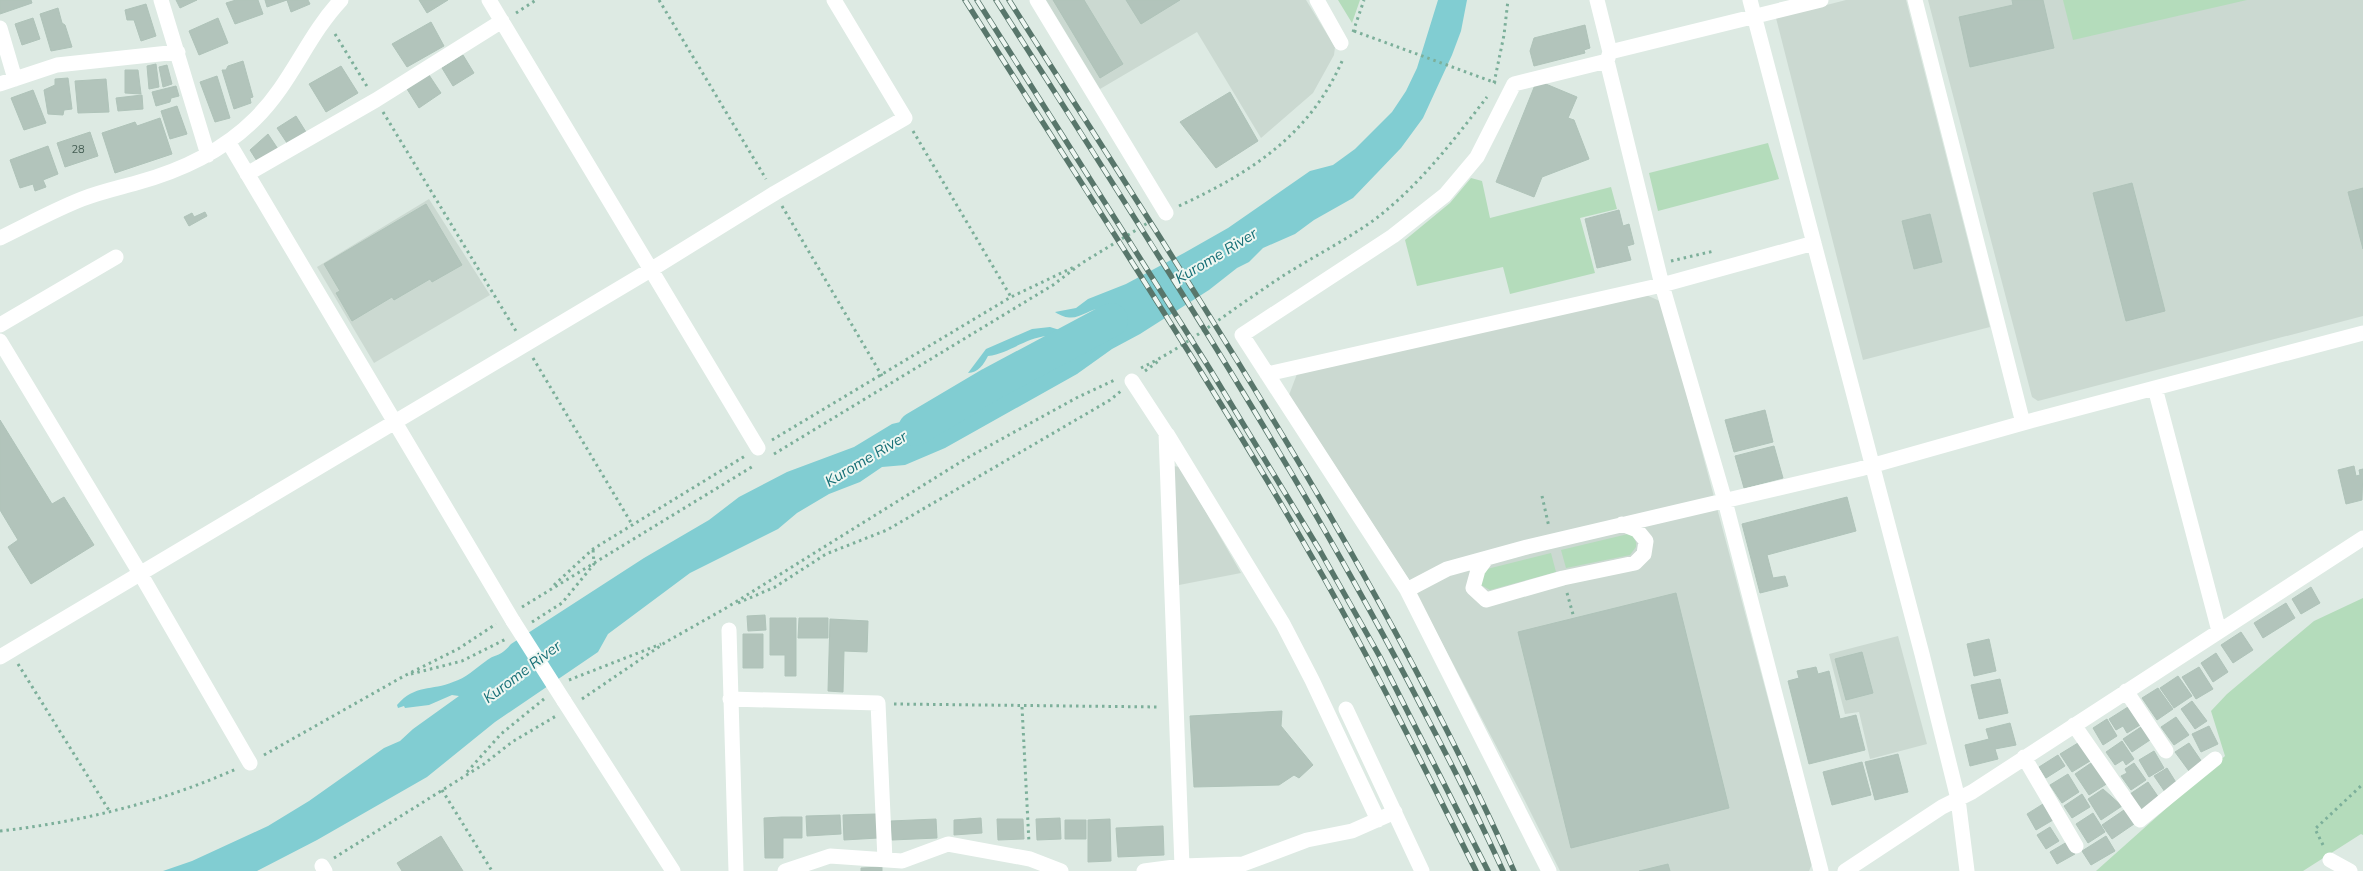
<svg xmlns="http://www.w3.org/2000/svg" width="2363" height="871" viewBox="0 0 2363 871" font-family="Mulish,sans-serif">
<rect width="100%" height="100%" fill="#ddeae3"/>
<path fill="#cbd9d1" d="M1046,0h260l29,47 -1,8 -21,38 -52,45 -64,-106 -97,57z
M1846,0h60l84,327 -127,33 -87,-342z
M1928,0h435v316l-325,85 -6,-4z
M429,199l61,96 -116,68 -57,-96z
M1644,294l18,8 150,562 -3,7h-249l-36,-72 -116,-221 -119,-183 8,-21z
M1173,466l7,1 61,106 -62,12z
M1898,636l29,108 -57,15 -11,-47 -14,2 -16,-60z"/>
<path fill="#b4dcbb" d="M1338,0h22l-8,23z
M2063,0h184l-174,40z
M1768,143l11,36 -121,32 -9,-38z
M1471,178l11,3 8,37 121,-31 6,22 -37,9 15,55 -85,21 -7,-27 -86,19 -12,-46 45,-37z
M1628,534l4,1 4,7v5l-6,8 -64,13 -5,-18z
M1551,553l5,19 -66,18 -9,-5v-10l6,-6z
M2363,598v237l-2,-1 -58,37h-207l129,-115 -14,-45 16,-17 87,-73z"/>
<path fill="#81cdd2" d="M1438,0h29l-6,31 -9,24 -29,63 -22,30 -48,50 -39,22 -19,14 -32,14 -14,14 -12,6 -28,22 -69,44 -28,15 -35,25 -132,74 -40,17 -23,2 -22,15 -31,12 -32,19 -19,16 -88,44 -82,61 -10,18 -103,70 -68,55 -110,63 -60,31h-94l29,-10 76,-35 41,-25 75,-53 16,-7 13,-12 46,-33 -7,-1 -23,10 -24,3 -1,-2 -6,2 -1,-3c18,-21 35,-14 56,-23 13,-4 22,-13 33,-21 10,-8 13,-3 25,-17l133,-86 65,-38 30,-23 48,-25 67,-25 38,-23 25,-6 27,-17h5l8,8 8,2 9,-4 11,-11 38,-18 48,-32v-4l-21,3h-3v-9c-22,2 -37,17 -59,20 -4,8 -10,17 -20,17l18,-24 46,-20 18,-2 16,5 12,-3 9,-7 15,-3 6,-10c-21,-5 -29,19 -53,3l21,-4 12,-9 38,-15 58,-31 44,-25 82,-57 23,-6 22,-16 37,-37 14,-21 11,-23z"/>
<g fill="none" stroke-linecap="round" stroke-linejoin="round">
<path stroke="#81cdd2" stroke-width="34" d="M915,429l76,-45 120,-64"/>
</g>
<path fill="#b2c4bb" stroke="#afc3b9" d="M0,0h31l1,3 -32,11z
M176,0h21l-17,8z
M236,0h22l5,14 -28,10 -9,-21z
M265,0h43l2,4 -19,8 -4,-12 -20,7z
M419,0h29l-21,13z
M1053,0h31l39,64 -23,14z
M1126,0h54l-39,24z
M2012,0h31l11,48 -84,19 -11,-50 54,-12z
M146,4l10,32 -15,5 -7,-21h-7l-2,-10z
M58,8l4,15 3,2 7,22 -21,4 -11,-37z
M33,18l7,21 -18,6 -7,-21z
M218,18l10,25 -29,12 -10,-24z
M431,22l13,24 -37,21 -15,-23z
M1585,25l5,23 -6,2 1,3 -51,13 -4,-15 4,-13z
M463,55l11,18 -21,13 -11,-18z
M243,61l10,36 -3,1 1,5 -17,6 -12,-39h4l2,-4z
M156,64l3,23 -10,2 -2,-23z
M167,65l5,19 -9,3 -4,-20z
M341,66l17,27 -32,19 -17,-28z
M125,70h13l3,24 -16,-1z
M429,75l12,18 -22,15 -12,-19z
M217,76l13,42 -15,4 -15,-40z
M68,78l4,31 -8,1 -1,5 -15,-1 -4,-24 11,-5v-6z
M106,79l3,33 -31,1 -3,-32z
M1541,82l36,15 -9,21 6,2 15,39 -47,18 -8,20 -38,-15 39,-97z
M176,86l3,10 -8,2 -1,4 -14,4 -4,-14z
M33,90l13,33 -22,7 -13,-32z
M1230,92l28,49 -42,27 -36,-46z
M142,95l1,14 -25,2 -2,-13z
M177,106l10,28 -17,5 -9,-28z
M296,116l10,16 -19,11 -10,-15z
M160,118l12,36 -57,19 -13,-40 33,-11 2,4z
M90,132l8,24 -33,11 -8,-24z
M268,134l10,15 -21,12 -7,-11z
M48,146l10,28 -15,6 3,7 -11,4 -2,-7 -13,4 -10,-28z
M2132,183l33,128 -39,10 -33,-128z
M2363,188v61l-15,-57z
M426,204l36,61 -30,17 -2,-3 -36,21 -2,-3 -40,24 -16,-28 4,-2 -16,-27z
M1619,210l4,16 6,-2 5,20 -7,2 4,14 -34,8 -12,-49z
M205,212l2,4 -18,10 -5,-9 8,-4 2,4z
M1930,214l12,48 -28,7 -12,-48z
M1765,410l8,32 -39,10 -9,-32z
M0,420l52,84 12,-7 30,48 -63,39 -23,-37 10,-7 -18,-30z
M1774,446l9,32 -39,10 -9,-32z
M2354,466l2,10 4,-1 -1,-5 4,-1 -1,31 -16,4 -8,-34z
M1847,497l9,34 -89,24 6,23 12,-2 3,10 -28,7 -18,-69z
M2311,587l9,16 -19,11 -9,-15z
M1676,593l53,215 -158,40 -53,-216z
M2286,603l9,15 -32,20 -9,-15z
M765,615l1,15 -18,1 -1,-15z
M770,618h26v58h-11v-21h-15z
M799,618h29v20h-30z
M830,619l38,2 -1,31 -23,-1 -1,41 -15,-1z
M2241,632l12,18 -20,13 -12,-18z
M743,634h20v34h-20z
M1989,639l7,32 -22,5 -7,-32z
M1862,652l11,41 -27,7 -11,-41z
M2216,653l12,19 -15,10 -12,-19z
M1816,667l2,7 11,-3 11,48 16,-4 9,35 -56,14 -21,-83 11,-3 -2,-7z
M2199,667l14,22 -17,10 -14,-22z
M2178,676l14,20 -18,12 -14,-20z
M2000,679l8,34 -29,6 -8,-34z
M2158,688l15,21 -16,11 -15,-22z
M2192,701l15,20 -12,8 -14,-20z
M2128,707l12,18 -13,8 -4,-7 -7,4 -7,-11z
M1282,711l-1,15 32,39 -14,13 -5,-3 -15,10 -85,2 -4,-71z
M2176,717l13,18 -15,10 -13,-18z
M2107,719l10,17 -14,9 -10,-17z
M2010,723l6,22 -21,4 3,10 -28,7 -5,-21 24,-6 -3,-10z
M2209,726l9,18 -17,8 -9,-18z
M2141,727l9,13 -18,12 -9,-13z
M2122,741l12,18 -8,6 -3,-5 -8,5 -9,-13z
M2078,743l12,18 -18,11 -12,-18z
M2189,743l13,19 -13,9 -14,-19z
M2154,751l10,17 -15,9 -10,-17z
M1898,754l10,38 -33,8 -10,-38z
M2058,755l7,11 -19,12 -7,-11z
M2094,761l14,22 -19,12 -14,-21z
M1862,762l9,33 -39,10 -9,-33z
M2134,763l12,17 -15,10 -10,-14 6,-3 -2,-4z
M2167,768l10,16 -12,8 -11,-16z
M2068,774l11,18 -17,11 -12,-18z
M2148,782l11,16 -18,12 -11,-16z
M2103,789l19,17 -21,14 -13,-21z
M2082,794l8,13 -18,11 -8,-12z
M2043,804l10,16 -17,10 -9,-16z
M2124,810l10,14 -22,15 -10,-14z
M2093,813l12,19 -17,11 -12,-19z
M876,814l2,24 -34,2 -1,-25z
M840,815l1,19 -34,2 -1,-20z
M782,817h20v21h-19v20h-18l-1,-40z
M981,818l1,15 -28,2v-15z
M1060,818l1,21 -24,1 -1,-21z
M936,819l1,19 -45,2 -1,-19z
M997,819h26l1,20 -26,1z
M1110,819l1,42 -23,1v-42z
M1065,820h21v19h-21z
M1163,826l1,29 -46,2 -2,-29z
M2050,827l9,14 -13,8 -9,-14z
M441,836l22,35h-61l-5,-8z
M2106,836l9,15 -24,14 -9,-14z
M2067,842l8,12 -18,10 -7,-12z
M1668,864l2,7h-31z
M882,867v4h-21v-3z"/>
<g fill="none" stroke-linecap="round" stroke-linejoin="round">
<path stroke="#7caf9a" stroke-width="3" stroke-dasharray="2.5 4" stroke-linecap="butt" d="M659,0l107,179
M516,13l20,-13
M1354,31l142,52
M1353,32l11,-32
M335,34l33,54
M1494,83l10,-48 4,-35
M383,112l133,219
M913,131l98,166
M782,206l100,170
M1179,206c73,-34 131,-71 164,-147
M1671,261l43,-10
M533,358l100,168
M1141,368c44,-21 83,-53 124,-80 35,-25 74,-43 109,-68 45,-34 79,-79 113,-123
M1145,371l15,-11
M772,440l239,-143 63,-30
M774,454l279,-169 29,-22 69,-42
M1542,496l7,31
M554,585l39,-36 152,-93
M1567,593l7,25
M738,603l37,-16 51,-33 61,-24 223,-130 11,-9
M522,607l233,-142
M532,622l30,-19 32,-39 -1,-15
M18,664l92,148
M411,674l51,-13 44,-22
M569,680l92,-36
M582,699l84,-57 60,-34 241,-150 111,-61 39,-18
M894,704l266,3
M1022,707l7,136
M264,755l140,-79 54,-27 38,-25
M467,772l34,-38 43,-35
M442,790l50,81
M0,831c81,-9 162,-29 236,-62
M2323,845l-8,-16 48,-45
M334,858l150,-94 28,-22 44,-26"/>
<path stroke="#fff" stroke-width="15" d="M161,0l47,155
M489,0l269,448
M1037,0l129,213
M1317,0l24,43
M1597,0l13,52 -3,9 55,224 63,216 96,370
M1750,0l172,654 36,145 9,72
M1915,0l108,423
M0,28l15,51
M1610,52l211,-52
M0,84l57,-19 121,-13
M229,143l284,478
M247,174l129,-74 126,-79
M0,238c27,-13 54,-28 82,-39 18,-7 36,-11 54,-16 44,-12 87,-32 119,-64 36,-35 52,-83 86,-119
M0,325l116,-68
M0,341l140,232 110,190
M1267,374l395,-89 152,-42
M1132,381l34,52 16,433
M2155,388l64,243
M1167,434l116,190 29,56 66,140
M1486,559l-8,11 -5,18 13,12 77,-22 72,-15 9,-9 2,-13 -9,-11 -15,-6
M1407,590l40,-21 80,-22 333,-78 163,-46 340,-90
M729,630l7,241
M0,657l652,-388 123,-76 130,-75 -71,-118
M2126,691l40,60
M730,699l148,4 7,157
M564,701l109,170
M1346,709l76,162
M2074,725l66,95 75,-61
M2024,757l52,89
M2330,860l20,11
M322,866l3,5
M785,871l45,-15 72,5 46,-17 82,15 31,12
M1144,871l38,-5 61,-2 64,-24 45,-9 43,-19
M1549,871l-142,-281 -165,-255 151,-99 52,-41 32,-38 37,-73 93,-23
M1845,871l97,-64 30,-15 391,-254"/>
<g stroke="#58766b" stroke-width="5.5">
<path id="rail" d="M965,0c121,192 247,381 359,578 54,96 103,195 152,293
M977,0l231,366 111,183 61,108 108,214
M996,0c148,233 299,463 426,708 28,53 56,108 81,163
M1009,0c179,283 368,564 505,871"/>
</g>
<use href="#rail" stroke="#edf6f1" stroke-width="4" stroke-dasharray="11" stroke-linecap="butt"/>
<path stroke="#fff" stroke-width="15" d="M513,621l51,80"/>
</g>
<g text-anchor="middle" stroke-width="4" stroke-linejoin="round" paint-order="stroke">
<g font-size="11" fill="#435c52">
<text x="78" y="153">28</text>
</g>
<g font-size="15" font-style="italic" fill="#177077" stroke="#edf6f1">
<text transform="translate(1216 256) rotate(-31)" y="5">Kurome River</text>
<text transform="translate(866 459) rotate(-31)" y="5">Kurome River</text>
<text transform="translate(522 672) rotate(-37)" y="5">Kurome River</text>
</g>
</g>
</svg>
